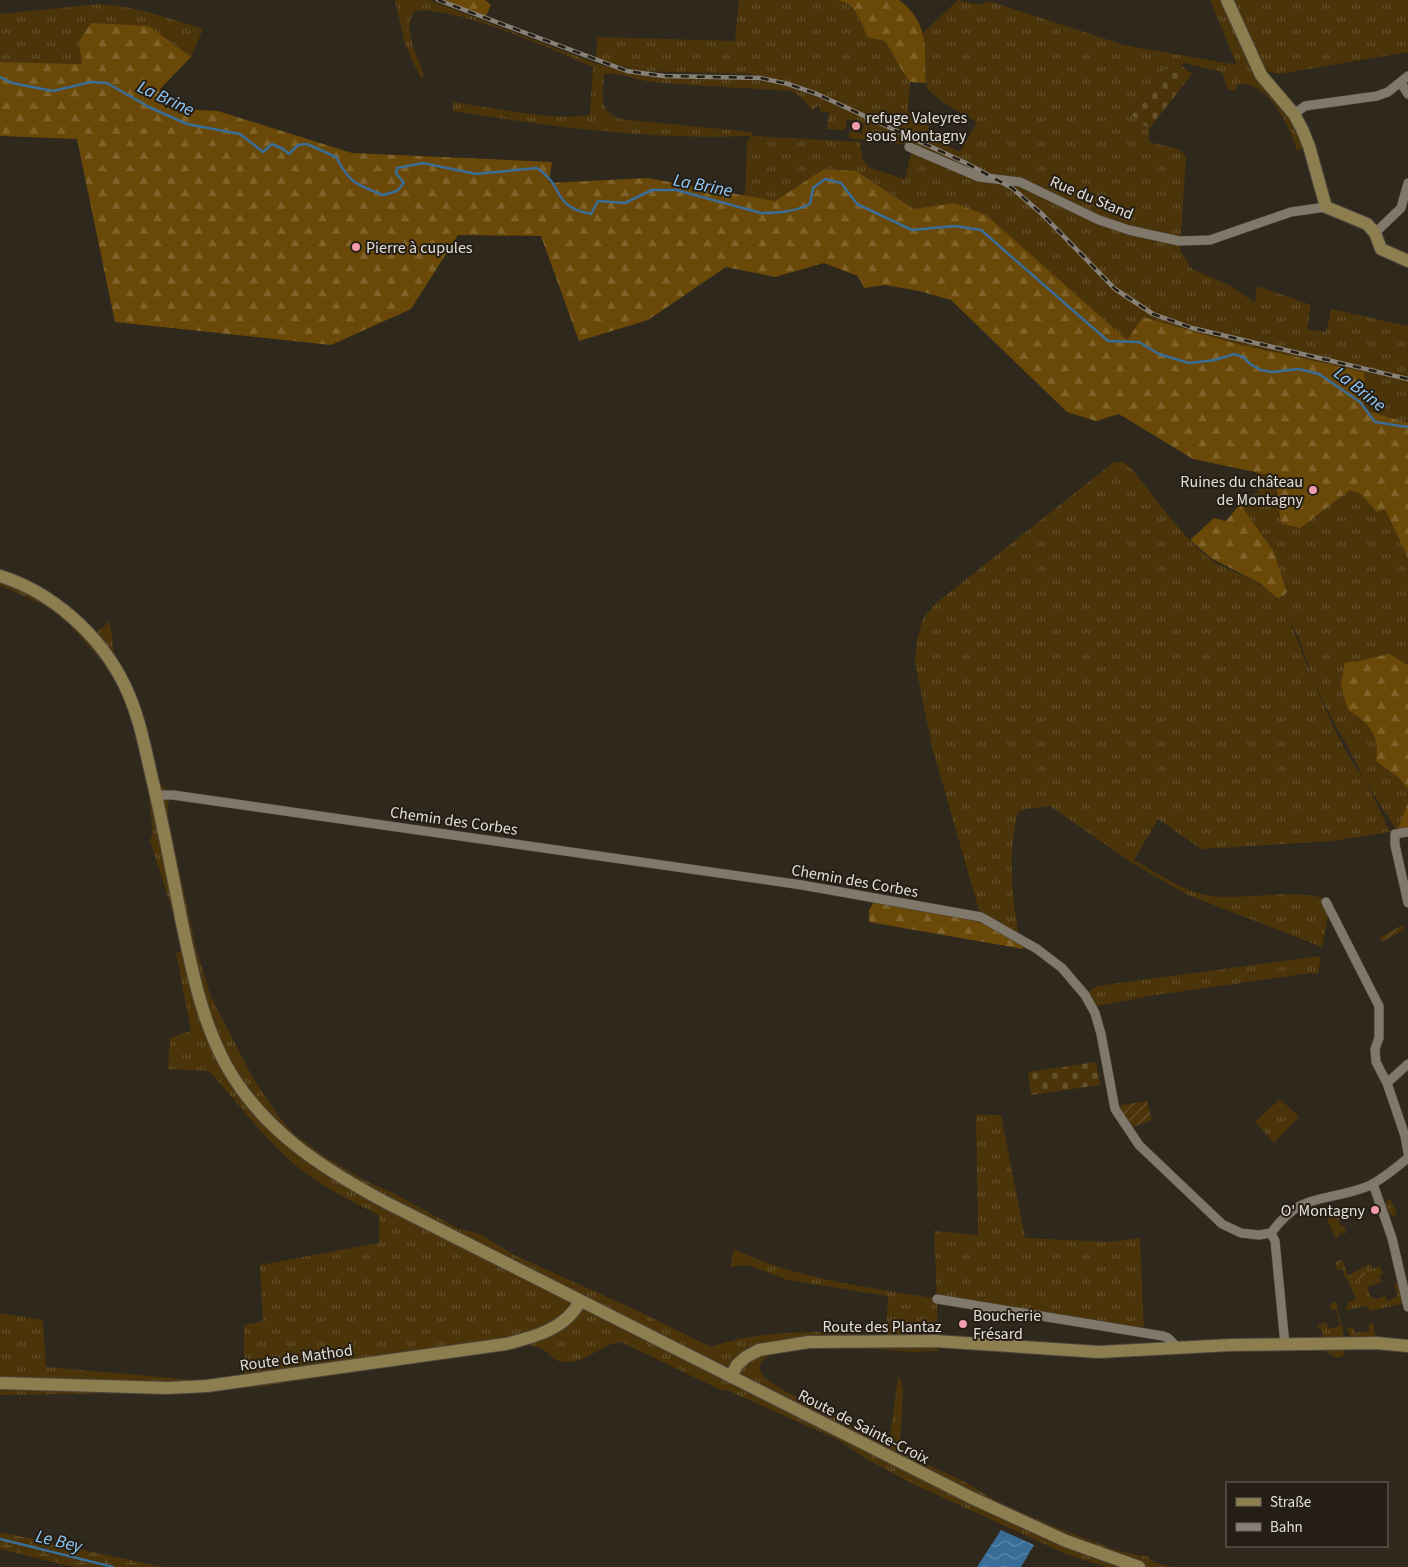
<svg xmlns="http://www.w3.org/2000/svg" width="1408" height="1567" viewBox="0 0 1408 1567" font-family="'Source Sans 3',sans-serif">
<defs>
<pattern id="grass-tufts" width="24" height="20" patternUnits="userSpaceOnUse" patternTransform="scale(1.25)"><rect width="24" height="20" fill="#4b340a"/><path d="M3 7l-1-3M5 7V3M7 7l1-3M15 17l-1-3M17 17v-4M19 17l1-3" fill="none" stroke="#65512d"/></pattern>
<pattern id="forest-firs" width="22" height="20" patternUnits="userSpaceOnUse" patternTransform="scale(1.25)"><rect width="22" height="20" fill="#6a4908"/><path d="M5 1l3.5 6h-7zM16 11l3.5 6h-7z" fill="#7f632b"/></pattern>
<pattern id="wetland-marsh" width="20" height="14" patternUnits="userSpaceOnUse" patternTransform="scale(1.25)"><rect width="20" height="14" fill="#4b340a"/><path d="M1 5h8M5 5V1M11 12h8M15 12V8" fill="none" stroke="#65512d"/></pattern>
<pattern id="cemetery-stones" width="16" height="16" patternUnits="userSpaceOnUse" patternTransform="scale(1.25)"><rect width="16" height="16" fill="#4b340a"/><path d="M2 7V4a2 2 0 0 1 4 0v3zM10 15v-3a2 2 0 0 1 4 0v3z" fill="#65512d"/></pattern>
<pattern id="garden-furrows" width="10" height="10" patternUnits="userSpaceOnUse" patternTransform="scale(1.25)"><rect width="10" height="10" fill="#4b340a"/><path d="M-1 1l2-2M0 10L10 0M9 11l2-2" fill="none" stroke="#65512d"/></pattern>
<pattern id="water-waves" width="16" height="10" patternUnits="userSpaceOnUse" patternTransform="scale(1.25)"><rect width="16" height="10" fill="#3a6d97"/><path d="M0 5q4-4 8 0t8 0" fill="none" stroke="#6088a9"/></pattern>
</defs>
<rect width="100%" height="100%" fill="#2f281d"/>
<path fill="url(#grass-tufts)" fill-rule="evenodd" d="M395,0h34l166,63 44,12 133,6 53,19 168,77c-31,-3 -55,-23 -84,-31 -19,-5 -39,-6 -58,-7l-3,-3 3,-5 11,2 2,-9 -17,-5 -2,11 -18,-1 2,-17h-8l-2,-7 -7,5 -12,-14 -9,-5c-46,-3 -92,-5 -138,-9 -17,-2 -33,-10 -49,-8 -1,22 -7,35 16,45l132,13 1,4 107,6 2,16 7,10 36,11 7,-30c30,11 55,27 87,30l-32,-18 -165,-75 -53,-12 -109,-3 -44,-12 1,-22 138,4 4,-41h103l18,17 7,20 18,4c9,14 15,28 25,41l-2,29 3,1 -1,7 18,3c2,21 16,21 32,30l17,-30 -33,-19 -17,-14 -4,-56 35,-33 22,5 9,-4 135,44 113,20 -27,-65h17l33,75 33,40 16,33 -12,2c-7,-24 -30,-70 -59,-66l-3,7 -7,-2 -6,-17 -38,-9 -2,3 -9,-7 -43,55 19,15v13l30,7 7,8 -6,93 12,19 39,17 24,17 2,-17 54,19 -4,24 19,3 5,-23 77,17v97l-44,-13 -1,-38 -122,-27 -98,-28 -16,24 -141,-126 -31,-12 -40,6 -59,-38 -32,-2 -49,32 -30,-5 2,-54 4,-6c-100,4 -199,-9 -298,-25v-9c28,4 116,21 137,12l3,-47c-40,-17 -137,-61 -178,-56 -14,16 3,46 9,64l-3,4 -16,-34z
M1228,0h180v52l-129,22 -20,-5z
M99,4c36,2 69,14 104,25l-12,28 -42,-31 -66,38 -83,-2v-48z
M1114,462h9l8,6c25,30 48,66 78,90 21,16 53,20 68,42l10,-8 -13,-40 -34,-48 18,-12 -2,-20 19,4 2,28 23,24 50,-38 12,5 13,17 10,-3 23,49v107l-19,-11 -31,7 -12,1 2,48c21,13 32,25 28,51l22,16 10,12v14l-11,28 -31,-49 24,50 -58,9 -131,8 -43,-30 -24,41c24,13 49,32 77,36 38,4 79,-8 116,3l2,13 -7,35 -134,-52 -56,-32 -82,-57 -25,3 -7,3c-11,46 -6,80 1,126l-74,-25 -71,-11 -3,-5 110,20 -49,-170 -17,-85 2,-22 6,-21 12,-15zM1290,622c14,21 18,48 29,71 13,29 32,56 44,85 -33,-47 -51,-103 -73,-156z
M0,571l96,62 14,-12 4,34 15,26 17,45 12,56 15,13 -5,8v13l28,132 15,49 42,81 26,39 14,16 31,23 40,24 29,13 66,36 21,5 34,21 122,55 75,37c32,-12 72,-15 106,-15 23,0 46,4 69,3l2,-39 -100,-16 -41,-15 -17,2 4,-18c64,31 135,38 203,50l-3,-68 44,4 -2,-120h25l24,123 85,4 30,-4 4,94 -207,-33 1,52 -26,1 -74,-6 -5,3c-20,-2 -45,-2 -64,7 -8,3 -12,11 -7,18 8,14 107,60 127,71l9,-68 3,2 2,13 -3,53c16,18 42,25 63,36 12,6 23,15 36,21 25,12 124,55 147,54l8,6 17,5h-65l-40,-13 -155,-71 -46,-25 -29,-19 -107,-48 -8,-1 -100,-48c-21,2 -36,23 -58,20 -9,-1 -12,-7 -19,-12 -4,-3 -10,-4 -15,-5l-264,41 -57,6 -208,3v-82l43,7 3,47 160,14 38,-5v-51l19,-4 -3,-56 119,-22v-28c-26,-13 -53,-26 -76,-44 -36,-28 -64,-67 -94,-100l-41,-2 2,-31 21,-7 -15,-78 5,-2 -9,-41 -22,-70 3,-6 -4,-37 -13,-66 -17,-43 -17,-27 -32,-36 -24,-19 -46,-21z
M1321,956l-3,18 -8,-1 -161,23 -57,11 -7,-12 12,-9z
M1280,1099l19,18 -25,26 -19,-21z
M1390,1199l7,15 -3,2 -5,-2 -4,-12z
M1340,1213l2,5 -4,2 3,6 3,-1 2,8 -2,1 -3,-2 -5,7 -9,-20z
M1370,1264l2,5 8,-3 3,8 -4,2 3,6 -15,5 4,11 3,-1 1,2 10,-3 2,5 11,-5 -4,-12 3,-2 8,21 -34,8 -4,-5 -22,4 4,-8 7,-3 -10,-22z
M1336,1302l8,34 -1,3 -19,1 -2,-9 -5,-6 9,-3 2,7 12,-3 -4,-17 -5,1 -1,-6z
M1373,1323l3,17 -25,-2 -4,-9 6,-2 2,6 14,-2v-7z
M1325,1349h19l1,6 -7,3 -13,-6z"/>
<path fill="url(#forest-firs)" d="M443,0h42l6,5 -5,11z
M835,0h64c31,23 25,48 27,83l-16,-1c-10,-13 -16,-27 -25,-41l-18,-4c-5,-15 -13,-36 -32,-37z
M91,23l58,3 42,31 -31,32 5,19 53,3 134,42 200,9 -3,21 98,-5 128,23 49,-32 32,2 58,38 41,-6 31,12 141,125 16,-23 98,28 123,27v38l44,13v135l-23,-49 -9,3 -14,-17 -12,-5 -50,38 -19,-5 -6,-47 -82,-17 -74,-45 -23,7 -29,-9 -116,-112 -32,-9 -34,-6 -21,3 -6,-12 -34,-13 -49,14 -49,-10 -78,53 -69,21 -38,-105 -83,-1 -47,74 -80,36 -216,-23 -38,-183 -77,-3v-74l82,2 -3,-23z
M1240,504l34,48 13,40 -9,7 -17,-15 -50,-26 -21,-18 24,-22 12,3z
M1389,654l19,11v124l-10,-12 -22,-16c4,-26 -7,-38 -28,-51l-7,-25 4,-23 13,-1z
M1408,803v26l-11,2z
M874,902l71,11 49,14 29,17v5l-154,-27v-12z"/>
<path fill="url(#wetland-marsh)" d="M0,1532l163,35h-89l-74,-18z"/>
<path fill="url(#cemetery-stones)" d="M1173,59l19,15 -43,55 -19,-15z
M1096,1062l4,23 -69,10 -3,-23z"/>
<path fill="url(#garden-furrows)" d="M1403,925l1,5 -22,12 -2,-5z
M1147,1101l5,19 -22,8 -11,-19 3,-4z
M1342,1260l6,16 14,-8 4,7 -13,8 -5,-7 -3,1 -2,-8 -6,1 -2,-8z"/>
<path fill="url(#water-waves)" d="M1001,1530l33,15 -13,22h-44z"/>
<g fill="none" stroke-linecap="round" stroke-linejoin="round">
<path stroke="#3a6d97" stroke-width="2.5" d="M0,77l12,6 41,8 38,-9 16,1 42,24 38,17 53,10 23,18 9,-8 11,5 6,5 9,-9 9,-1 29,13c13,26 22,28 47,38l14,-4 7,-8 -8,-10 1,-5 26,-5 53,11 61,-6c29,19 13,38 54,46l7,-13 27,2 27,-13h24l85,23c17,0 33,-1 49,-9l3,-16 12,-9 16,4 16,21 55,26 43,-4 26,4 127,111 31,1 20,12 30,9 26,-3 19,-6 9,3 7,7 11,6 11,2 27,-3 20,5 41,28 15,20 33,5
M0,1539l113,28"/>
<g stroke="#4c463d" stroke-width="10">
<path id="street" d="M1401,83l7,11
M1294,114l11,-8 72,-10 11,-4 20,-16
M909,147l70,30 41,5 79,38 30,10 50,11 31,-1 81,-28 35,-5
M1375,233l26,-25 7,-25
M156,795h17l629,90 179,32 56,32 25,19 23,27 10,18 6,21 14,75 24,36 83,79 19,9 18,2 12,-2 4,8 10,104
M1408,832l-13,2v11l13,58
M1326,902l53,104v32l-4,11 1,13 11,21 18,53 3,17
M1387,1083l21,-19
M1373,1184l19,54 16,69
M1271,1233c31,-42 52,-30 95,-46 15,-6 29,-19 42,-29
M937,1299l226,37 5,2 11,11"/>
</g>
<g stroke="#4c463d" stroke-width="14">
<path id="secondary" d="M1227,0l34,75 33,39 8,15 7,17 17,61 41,17 8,9 6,16 27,12
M0,576c52,16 100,59 124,108 14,28 20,59 27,90 12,49 21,99 31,149 10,48 20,98 44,142 36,65 97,104 161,138l585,295 94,43 73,26
M731,1377l6,-12 9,-8 13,-7 50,-8 126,-1 164,11 131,-7 146,-2 32,3
M0,1383l167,5 40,-2 299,-42c28,-7 60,-15 74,-43"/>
</g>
<use href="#street" stroke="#81786c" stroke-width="9"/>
<use href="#secondary" stroke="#8c7e4f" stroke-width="12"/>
<g stroke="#878178" stroke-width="4.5">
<path id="rail" d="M438,0l189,71 37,5 97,2 27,6 29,10 149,69 46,25 30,26 73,75 38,25 39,14 216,51"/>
</g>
<use href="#rail" stroke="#251e14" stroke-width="2.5" stroke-dasharray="8" stroke-linecap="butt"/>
</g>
<g fill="#f29aae" stroke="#251e14" stroke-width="2">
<circle cx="856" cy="126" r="5"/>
<circle cx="356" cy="247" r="5"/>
<circle cx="1313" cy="490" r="5"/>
<circle cx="1375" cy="1210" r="5"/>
<circle cx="963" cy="1324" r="5"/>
</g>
<g text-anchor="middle" stroke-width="4" stroke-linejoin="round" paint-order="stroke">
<g font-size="16" fill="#e3ded7" stroke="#251e14" text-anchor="start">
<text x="866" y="123">refuge Valeyres<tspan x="866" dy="18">sous Montagny</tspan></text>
<text x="366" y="253">Pierre à cupules</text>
<text x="1303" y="487" text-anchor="end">Ruines du château<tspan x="1303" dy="18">de Montagny</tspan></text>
<text x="1365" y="1216" text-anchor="end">O' Montagny</text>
<text x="973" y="1321">Boucherie<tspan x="973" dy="18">Frésard</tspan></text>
</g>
<g font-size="16" fill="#e3ded7" stroke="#251e14">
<text transform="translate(1092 197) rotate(23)" y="6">Rue du Stand</text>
<text transform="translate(454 820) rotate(8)" y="6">Chemin des Corbes</text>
<text transform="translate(855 880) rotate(10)" y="6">Chemin des Corbes</text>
<text x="882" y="1332">Route des Plantaz</text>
<text transform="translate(296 1357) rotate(-8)" y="6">Route de Mathod</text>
<text transform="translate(864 1426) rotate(27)" y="6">Route de Sainte-Croix</text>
</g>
<g font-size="18" font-style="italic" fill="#90cafc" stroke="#251e14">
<text transform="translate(166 98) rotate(25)" y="6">La Brine</text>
<text transform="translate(703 185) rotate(11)" y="6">La Brine</text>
<text transform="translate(1360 389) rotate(38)" y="6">La Brine</text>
<text transform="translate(59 1541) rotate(14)" y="6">Le Bey</text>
</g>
</g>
<rect x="1226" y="1482" width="162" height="65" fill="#251e14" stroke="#716b62"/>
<rect x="1236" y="1498" width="25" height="8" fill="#8c7e4f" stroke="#716b62"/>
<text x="1270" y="1507" font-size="15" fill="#e3ded7">Straße</text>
<rect x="1236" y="1523" width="25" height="8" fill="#878178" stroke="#716b62"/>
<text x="1270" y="1532" font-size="15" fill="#e3ded7">Bahn</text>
</svg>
